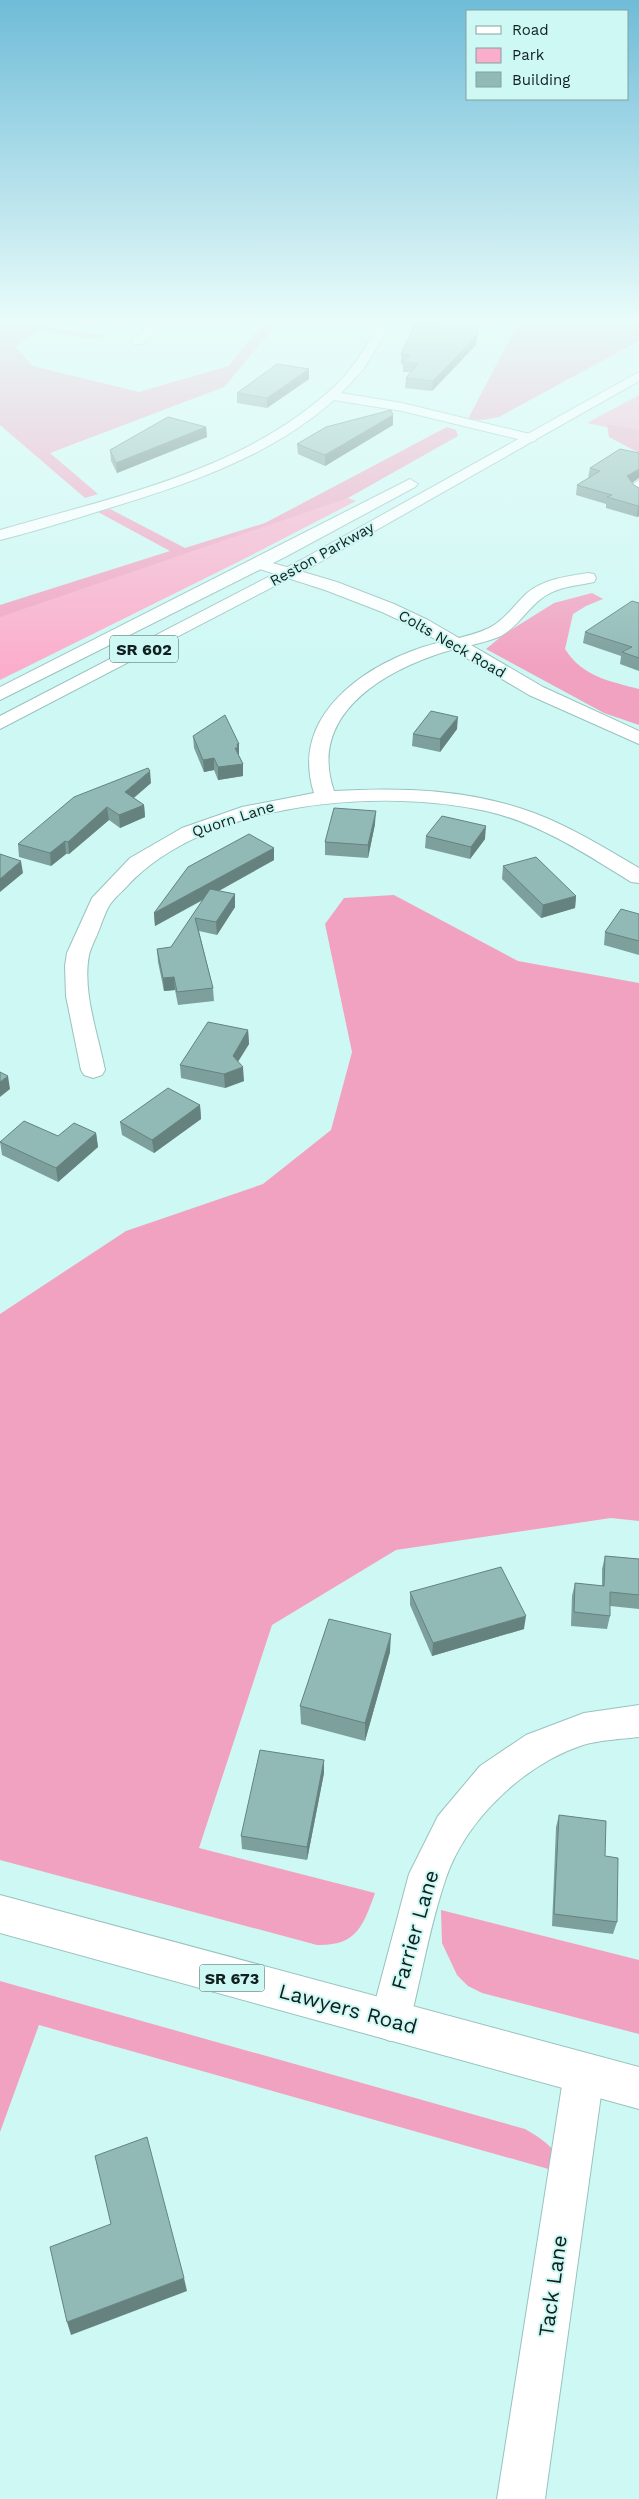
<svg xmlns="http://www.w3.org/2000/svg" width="639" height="2499" viewBox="0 0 639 2499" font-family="'Work Sans',sans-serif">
<rect width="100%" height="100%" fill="#cef8f4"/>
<path fill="#fbaecc" d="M639,395v39l-52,-11z
M339,495l17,6 -118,61 -238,118v-64l272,-93z"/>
<path fill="#f2a2c1" d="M0,317h51l-9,9 63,10 -5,4 -63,-10 -21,17 17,19 106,26 89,-26 41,-49h14l-59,70 -174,66 48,41 -13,4 -85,-73z
M521,317h118v24l-140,76 -16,3 -15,-1z
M607,424l32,6v23l-30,-16z
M447,427l9,3 2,6 -110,62 -348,119v-12l170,-54 -72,-39 12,-3 75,39 80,-25z
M592,593l11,6 -17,7 -13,8 -8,35c18,28 44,32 74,40v36l-35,-12 -118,-64 17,-14 51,-32z
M394,895l124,66 121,22v538l-28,-3 -215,32 -124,75 -73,223 176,45c-12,33 -18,53 -58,52l-317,-85v-546l126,-83 137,-47 68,-54 21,-78 -27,-128 19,-26z
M441,1910l198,50v74l-157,-41 -14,-7 -11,-11 -15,-32z
M0,1981l525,148c21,12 33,21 41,45l-527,-149 -39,107z"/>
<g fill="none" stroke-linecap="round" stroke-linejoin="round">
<g stroke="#99c2bf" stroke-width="2">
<path id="street" d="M162,317h14l-35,27h-8l-2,-3 2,-3z
M384,317h12l-34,54 -21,22 61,10 128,31 5,1 2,3 -2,3 -5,1 -128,-31 -68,-11c-64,57 -148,85 -228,109 -35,11 -70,22 -106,31v-10c117,-34 252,-61 341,-150 17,-18 29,-41 43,-63z
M639,480v17l-5,-2 -6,-8z
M588,573l6,1 2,4 -2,4c-17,4 -34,4 -49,14 -17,11 -26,30 -44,40 -21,9 -44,11 -66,19 -60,21 -126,64 -101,136 67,-4 136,-2 200,22 37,14 71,35 105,55v15l-8,-1c-45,-28 -92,-59 -145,-71 -106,-24 -279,-9 -357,73 -6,7 -15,14 -20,22 -4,7 -7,16 -10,24 -3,8 -8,17 -10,25 -7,37 9,79 16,115l-3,5 -9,3 -9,-3 -3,-5 -15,-74 -1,-30 2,-13 25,-55 38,-40 52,-30 60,-21 72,-14c-24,-75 46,-125 109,-146 22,-7 45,-9 66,-19 16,-8 25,-23 38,-35 17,-14 41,-17 61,-20z
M639,1705v32c-18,2 -39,3 -56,8 -58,19 -117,74 -137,133 -16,46 -24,96 -36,143l-6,14 -14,6 -14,-6 -6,-14 39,-147 29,-58 42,-50 46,-31 58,-22z
M584,2053l14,6 6,14 -59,426h-48l67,-426 6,-14z"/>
</g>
<g stroke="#99c2bf" stroke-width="2">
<path id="secondary" d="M259,559l78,23 57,22 34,16 115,67 96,44v13l-110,-49 -113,-67 -34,-16 -57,-22 -72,-23 -2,-3 2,-3z"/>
</g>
<g stroke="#99c2bf" stroke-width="2">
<path id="primary" d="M639,372v9l-326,185 -313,163v-13l301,-156z
M410,479l8,5 -3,3 -130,70 -285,143v-13z
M0,1895l639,172v42l-639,-176z"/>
</g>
<use href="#street" fill="#fff" fill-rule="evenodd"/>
<use href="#secondary" fill="#fff" fill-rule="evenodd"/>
<use href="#primary" fill="#fff" fill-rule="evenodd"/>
</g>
<path fill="#7da09d" d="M476,345l-44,46 -27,-3 1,-10 4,-6h-7v-8h-2v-10z
M309,379l-42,29 -30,-5v-10z
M393,425l-68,41 -27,-12 -1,-10z
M206,427l1,10 -90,36 -6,-12 -1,-11z
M620,449l12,34 2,2 5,3v28l-2,1 -31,-9v-4l-30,-9 1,-10 11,-7 2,-10z
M639,603v68l-19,-7 1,-8 -38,-13 2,-11z
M457,729l-17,23 -28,-6 1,-12z
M193,736l46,20 4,8v12l-25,4 -4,-10 -10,2 -10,-24z
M151,783l-17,15 10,7 1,12 -25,11 -11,-8 -40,34h-3l-15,12 -32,-9 -1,-13z
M375,824l-7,34 -43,-3v-13z
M426,836l59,3 -15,20 -45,-11z
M274,848v12l-55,31 16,3v13l-18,28 -18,-4 14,57 1,13 -36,4 -3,-15 -11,1 -6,-29 -1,-13 14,-2 32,-47 -48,26 -1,-13z
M503,866l73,30 -1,12 -34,10 -39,-39z
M639,914v41l-35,-10 1,-13z
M248,1030l1,14 -11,18 6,19 -19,7 -44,-10 -1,-13z
M200,1105l1,14 -47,34 -32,-18 -2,-13z
M96,1133l2,14 -40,35 -56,-27 -2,-14z
M605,1556l34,3v50l-29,-3v10l-3,13 -36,-3 1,-30 3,-13 27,3v-17z
M410,1592l114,37 -92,27 -22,-51z
M390,1652l-25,89 -64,-17 -1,-18z
M324,1760v13l-17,87 -65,-11 -1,-13z
M559,1815l58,107 -4,12 -61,-8 4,-99z"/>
<path fill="#66827f" d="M479,317l-3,28 -44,46 1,-10z
M309,369v10l-42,29v-10z
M393,415v10l-68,41v-11z
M206,427l1,10 -90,36 -1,-10z
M639,469v9l-13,9 1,-11z
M638,506h1v10l-2,1z
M458,717l-1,12 -17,23v-13z
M237,744h2v12l-4,-8z
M214,758v12l-10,2 -1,-12z
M243,764v12l-25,4v-13z
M150,771l1,12 -25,21 -1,-12z
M144,805l1,12 -25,11 -1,-13z
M107,807l2,13 -40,34 -1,-12z
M376,811l-1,13 -7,34v-13z
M486,826l-1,13 -15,20 1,-12z
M65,841l1,13 -15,12 -1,-13z
M274,848v12l-119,66 -1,-13z
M21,861l2,12 -23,19v-13z
M235,894v13l-18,28 -1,-13z
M576,896l-1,12 -34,10 2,-13z
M174,977l1,13 -11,1 -1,-13z
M248,1030l1,14 -16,25v-13z
M243,1067l1,14 -19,7 -1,-14z
M8,1076l2,13 -10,8v-15z
M200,1105l1,14 -47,34 -2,-13z
M96,1133l2,14 -40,35 -2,-14z
M526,1616l-2,13 -92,27 1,-13z
M391,1634l-1,18 -25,89v-18z
M324,1760v13l-17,87v-13z
M184,2278l3,13 -116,44 -4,-13z"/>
<path fill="#91bab6" stroke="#66827f" d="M440,317h39l-2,18 -44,46 -27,-3 12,-14 -15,-2 7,-7 -9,-1 16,-34 22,1z
M277,364l32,5 -42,29 -30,-5z
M391,410l2,5 -68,40 -28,-11 29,-17z
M168,417l38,10 -90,36 -6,-13z
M620,449l19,4v16l-12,7 7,9 5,3v18h-1l-31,-9 5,-2 -35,-10 23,-14 -10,-3z
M632,601l7,2v55l-17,-6 10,-5 -47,-15z
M431,711l27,6 -18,22 -27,-5z
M225,715l14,29h-2l1,4h-3l8,16 -25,3 -4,-9 -11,2 -10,-24z
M148,768l2,3 -25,21 19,13 -25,10 -12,-8 -39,35 -3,-1 -15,12 -32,-9 56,-47z
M334,808l42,3 -8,34 -43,-3z
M442,816l44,10 -15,21 -45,-11z
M249,834l25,14 -120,65 34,-46z
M0,854l21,7 -21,18z
M536,857l40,39 -33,9 -40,-39z
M210,889l25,5 -19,28 -21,-4 18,70 -36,4 -3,-15 -11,1 -6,-29 14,-2z
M621,909l18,5v27l-34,-9z
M208,1022l40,8 -15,26 10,11 -19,7 -44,-9z
M0,1072l8,4 -8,6z
M168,1088l32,17 -48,35 -32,-18z
M24,1121l34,15 16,-13 22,10 -40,35 -56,-26z
M605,1556l34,3v36l-29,-3v24l-36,-4 1,-29 29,3z
M501,1567l25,49 -93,27 -23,-51z
M329,1619l62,15 -26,89 -65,-17z
M260,1750l64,10 -17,87 -66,-11z
M559,1815l47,6 -1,35 13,2 -1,64 -63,-8z
M147,2137l37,141 -117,44 -17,-75 61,-23 -16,-68z"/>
<linearGradient id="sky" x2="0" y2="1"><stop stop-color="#6fbcd8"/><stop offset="0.48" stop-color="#e9fcfa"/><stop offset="1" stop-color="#e9fcfa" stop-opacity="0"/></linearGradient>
<rect width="639" height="667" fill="url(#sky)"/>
<g text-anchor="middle" stroke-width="4" stroke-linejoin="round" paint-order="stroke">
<g font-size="15" fill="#10201f" stroke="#cef8f4">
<text transform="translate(322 554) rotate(-29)" y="5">Reston Parkway</text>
<text transform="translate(452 644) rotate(30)" y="5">Colts Neck Road</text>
<text transform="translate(233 819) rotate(-18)" y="5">Quorn Lane</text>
</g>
<g fill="#cef8f4" stroke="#49615f" stroke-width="1">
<rect x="110" y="635.5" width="68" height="27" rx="4"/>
<rect x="199.5" y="1964.5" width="65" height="27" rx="4"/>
</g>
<g font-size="16" font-weight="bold" fill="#10201f">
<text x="144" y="655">SR 602</text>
<text x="232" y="1984">SR 673</text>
</g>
<g font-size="21" fill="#10201f" stroke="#cef8f4">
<text transform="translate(415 1930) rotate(-74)" y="7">Farrier Lane</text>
<text transform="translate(348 2009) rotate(15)" y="7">Lawyers Road</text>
<text transform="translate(553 2286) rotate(-82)" y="7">Tack Lane</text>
</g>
</g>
<rect x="466" y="10" width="162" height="90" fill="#cef8f4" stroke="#82a29f"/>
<rect x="476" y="26" width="25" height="8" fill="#ffffff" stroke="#82a29f"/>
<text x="512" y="35" font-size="15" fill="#10201f">Road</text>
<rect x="476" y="48" width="25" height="15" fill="#fbaecc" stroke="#82a29f"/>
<text x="512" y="60" font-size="15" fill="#10201f">Park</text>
<rect x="476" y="72" width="25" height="15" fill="#91bab6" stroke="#82a29f"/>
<text x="512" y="85" font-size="15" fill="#10201f">Building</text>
</svg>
